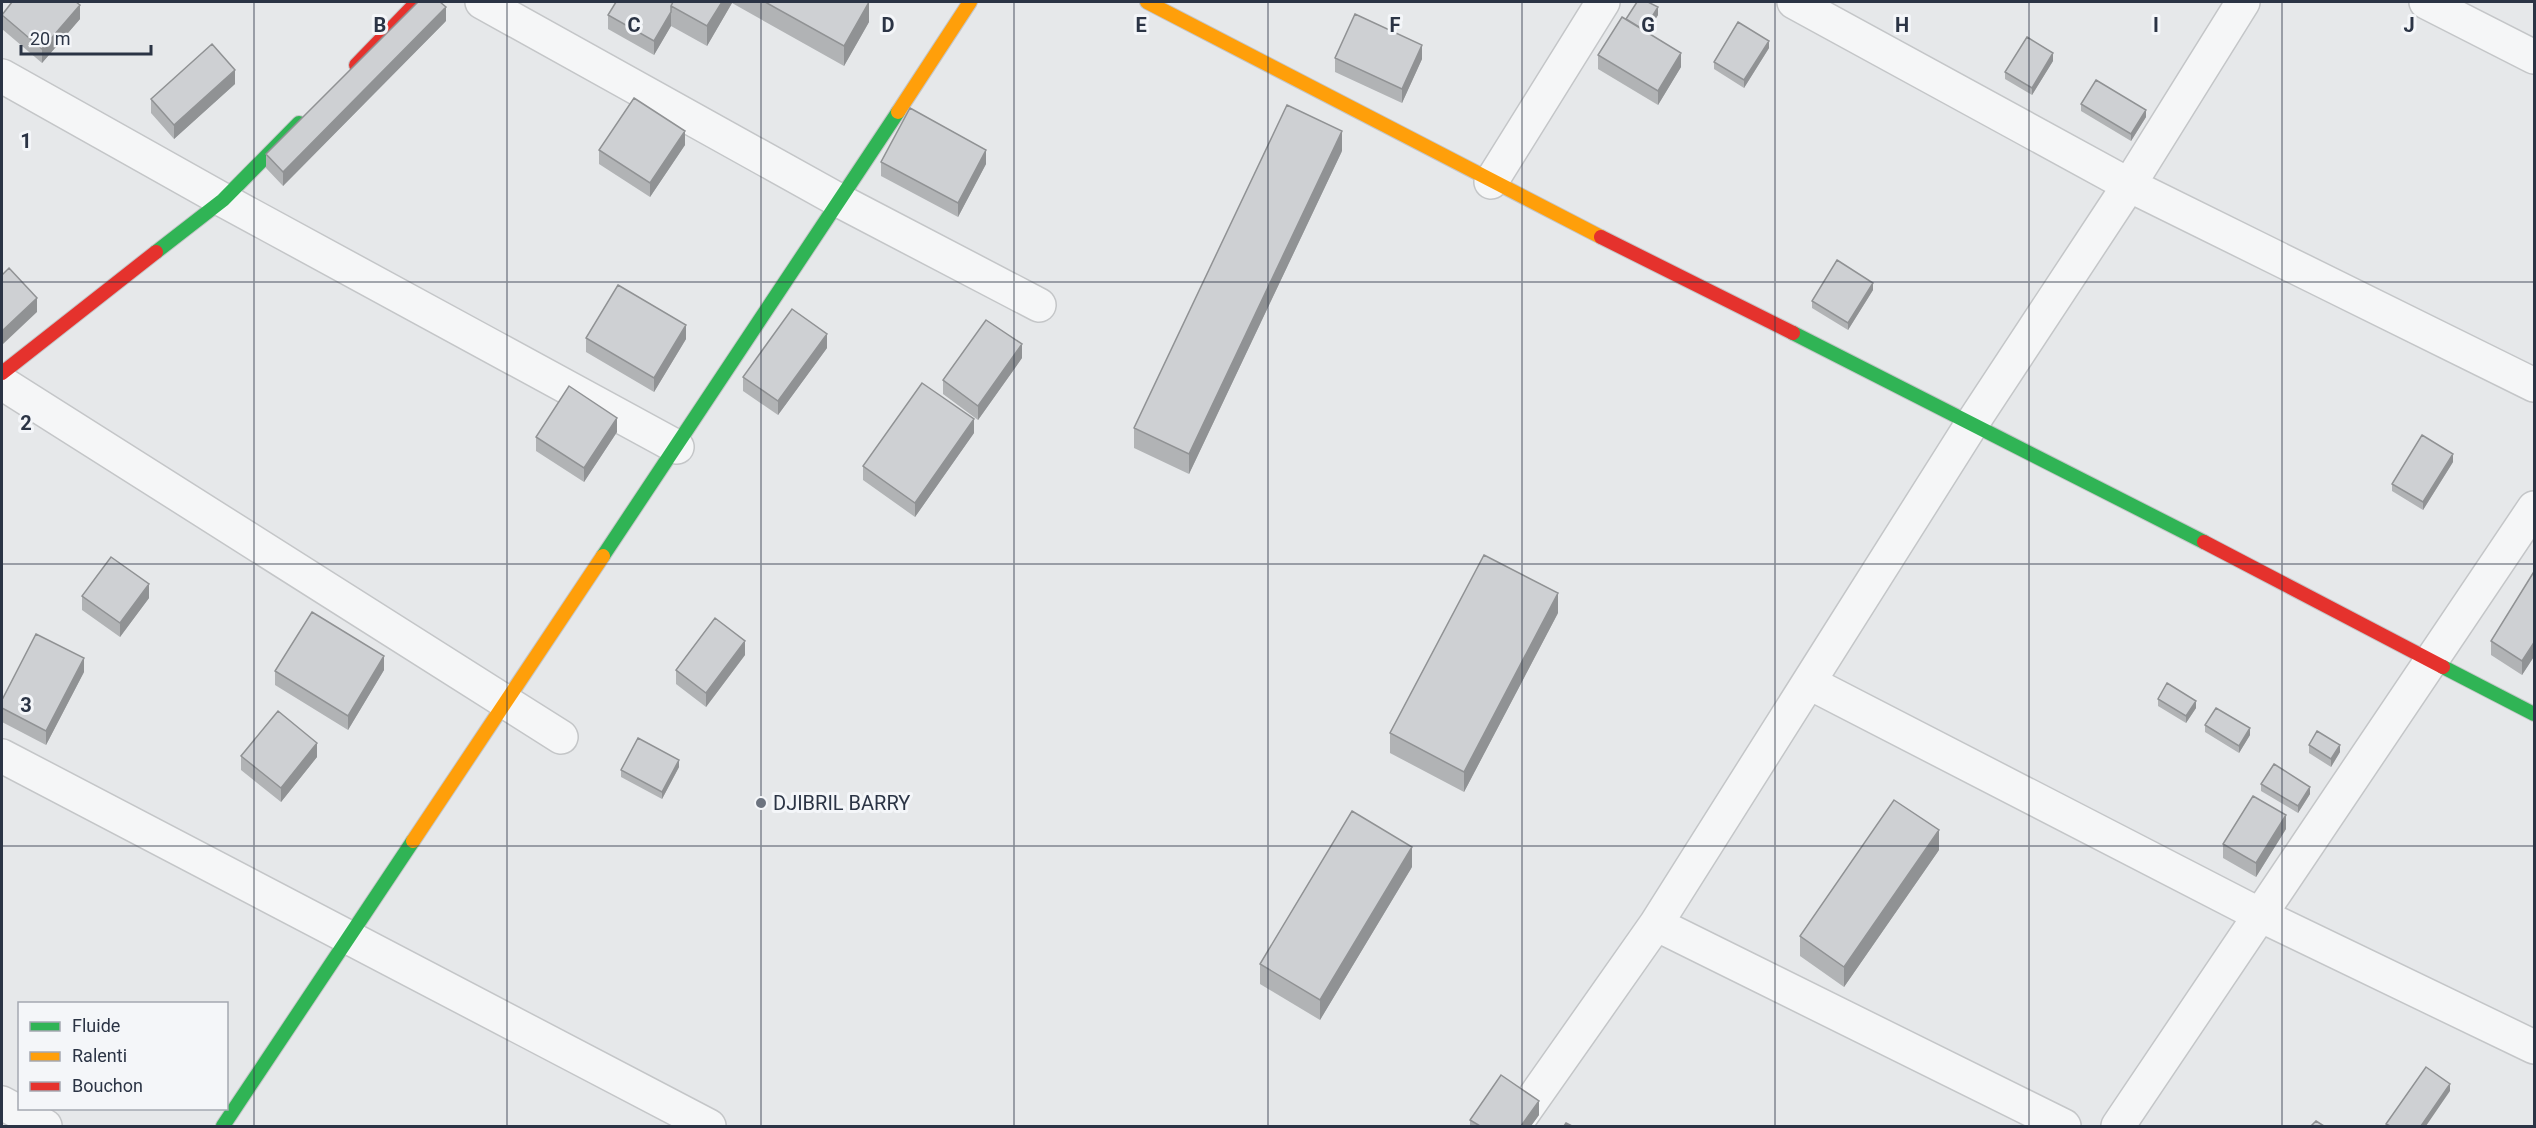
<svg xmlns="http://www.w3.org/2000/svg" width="2536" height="1128" viewBox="0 0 2536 1128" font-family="Roboto,sans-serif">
<rect width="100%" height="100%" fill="#e6e8ea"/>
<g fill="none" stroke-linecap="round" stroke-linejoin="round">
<g stroke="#c4c6c8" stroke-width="36">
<path id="street" d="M482,2l358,199 199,104
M1794,2l335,183 405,200
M2426,2l108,55
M2,76l221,124 454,247
M1491,182l112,-180
M2,383l559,354
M1810,683l452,233 272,131
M2,756l707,370
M1656,924l408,202
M2,1103l43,23
M1514,1126l142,-202 317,-502 156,-237 114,-183
M2118,1126l416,-618"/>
</g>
<g stroke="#c4c6c8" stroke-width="16">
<path id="fast" d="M156,252l67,-52 76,-77
M1793,333l411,209
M603,556l295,-444
M2443,667l91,47
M223,1126l190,-285"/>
</g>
<g stroke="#c4c6c8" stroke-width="16">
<path id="slow" d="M1147,2l454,235
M898,112l72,-110
M413,841l190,-285"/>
</g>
<g stroke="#c4c6c8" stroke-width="16">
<path id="jam" d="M356,65l61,-63
M1601,237l192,96
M2,373l154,-121
M2204,542l239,125"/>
</g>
<use href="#street" stroke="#f5f6f7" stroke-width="33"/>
<use href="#fast" stroke="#30b455" stroke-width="14"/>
<use href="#slow" stroke="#ff9f0a" stroke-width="14"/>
<use href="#jam" stroke="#e5322d" stroke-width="14"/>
</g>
<path fill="#b1b3b5" d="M616,2h251l2,20 -25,44 -112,-63 -25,43 -36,-20 -17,29 -46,-26v-14z
M2,14l78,5 -38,44 -40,-34z
M1658,15l-11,17 34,35 -23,38 -60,-36v-14l28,-36z
M446,21l-163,165 -17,-18v-14z
M1769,48l-25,40 -30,-19v-7z
M1335,58l87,1 -20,44 -67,-31z
M2053,61l-21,34 -27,-16v-7z
M235,84l-61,55 -23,-26v-14z
M2081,104l65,13 -15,24 -50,-30z
M685,145l-35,52 -51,-33v-14z
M1342,151l-153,323 -55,-26v-20z
M881,162l105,2 -28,53 -77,-41z
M1873,290l-25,40 -36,-22v-7z
M586,338l100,1 -32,53 -68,-40z
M827,348l-49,67 -35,-24v-14z
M1022,358l-44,62 -35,-26v-14z
M617,432l-33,50 -48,-31v-14z
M974,433l-59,84 -52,-37v-14z
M2453,462l-30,48 -31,-19v-7z
M2535,570v85l-13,20 -31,-20v-14z
M82,596l67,2 -29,39 -38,-27z
M1558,613l-94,179 -74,-39v-20z
M745,655l-39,52 -30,-23v-14z
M384,670l-36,60 -73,-45v-14z
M84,672l-38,73 -44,-23v-22z
M2158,699l38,9 -10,15 -28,-17z
M2205,725l45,10 -11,18 -34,-21z
M2309,745l31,7 -9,15 -22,-14z
M241,756l76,1 -36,45 -40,-32z
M679,767l-17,32 -41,-22v-7z
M2261,784l49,10 -12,19 -37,-22z
M2286,829l-30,48 -33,-19v-14z
M1939,850l-95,137 -44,-31v-20z
M1412,867l-92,153 -60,-36v-20z
M1539,1115l-8,11h-61v-6z"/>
<path fill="#909294" d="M722,2h10v1l-25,43v-20z
M869,2v20l-25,44v-20z
M80,5v14l-38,44v-14z
M446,7v14l-163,165v-14z
M1658,7v8l-14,22v-7z
M671,12v14l-17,29v-14z
M1769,41v7l-25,40v-8z
M1422,45v14l-20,44v-14z
M1681,53v14l-23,38v-14z
M2053,53v8l-21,34v-7z
M235,70v14l-61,55v-14z
M2146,110v7l-15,24v-7z
M685,131v14l-35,52v-14z
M1342,131v20l-153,323v-20z
M986,150v14l-28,53v-14z
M1873,283v7l-25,40v-7z
M37,298v14l-35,33v-14z
M686,325v14l-32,53v-14z
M827,334v14l-49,67v-14z
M1022,344v14l-44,62v-14z
M617,418v14l-33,50v-14z
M974,419v14l-59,84v-14z
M2453,454v8l-30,48v-8z
M149,584v14l-29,39v-14z
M1558,593v20l-94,179v-20z
M745,641v14l-39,52v-14z
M2535,641v14l-13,20v-14z
M384,656v14l-36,60v-14z
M84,658v14l-38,73v-14z
M2196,701v7l-10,15v-7z
M2250,728v7l-11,18v-7z
M317,743v14l-36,45v-14z
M2340,745v7l-9,15v-8z
M679,760v7l-17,32v-7z
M2310,787v7l-12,19v-7z
M2286,815v14l-30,48v-14z
M1939,830v20l-95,137v-20z
M1412,847v20l-92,153v-20z
M2450,1084v7l-24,35h-5z
M1539,1101v14l-8,11h-10z"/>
<path fill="#ced0d3" stroke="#909294" stroke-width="1.5" d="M12,2h64l4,3 -38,44 -40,-34z
M418,2h22l6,5 -163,165 -17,-18z
M616,2h57l-2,4v6l-17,29 -46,-26z
M673,2h49l-15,24 -36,-20z
M765,2h104l-25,44z
M1637,2h11l10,5 -14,23 -18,-11z
M1355,14l67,31 -20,44 -67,-31z
M1622,17l59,36 -23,38 -60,-36z
M1738,22l31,19 -25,39 -30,-18z
M2027,37l26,16 -21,35 -27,-16z
M212,44l23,26 -61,55 -23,-26z
M2096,80l50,30 -15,24 -50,-30z
M634,98l51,33 -35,52 -51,-33z
M1287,105l55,26 -153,323 -55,-26z
M910,108l76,42 -28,53 -77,-41z
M1837,260l36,23 -25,40 -36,-22z
M9,268l28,30 -35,33v-56z
M618,285l68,40 -32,53 -68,-40z
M792,309l35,25 -49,67 -35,-24z
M986,320l36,24 -44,62 -35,-26z
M922,383l52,36 -59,84 -52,-37z
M569,386l48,32 -33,50 -48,-31z
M2422,435l31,19 -30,48 -31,-18z
M1484,555l74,38 -94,179 -74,-39z
M111,557l38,27 -29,39 -38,-27z
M2535,570v71l-13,20 -31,-20z
M312,612l72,44 -36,60 -73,-45z
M715,618l30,23 -39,52 -30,-23z
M36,634l48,24 -38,73 -44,-23v-8z
M2167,683l29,18 -10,15 -28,-17z
M2216,708l34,20 -11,18 -34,-21z
M278,711l39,32 -36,45 -40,-32z
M2317,731l23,14 -9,14 -22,-14z
M638,738l41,22 -17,32 -41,-22z
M2274,764l36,23 -12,19 -37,-22z
M2253,796l33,19 -30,48 -33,-19z
M1894,800l45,30 -95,137 -44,-31z
M1352,811l60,36 -92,153 -60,-36z
M2426,1067l24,17 -29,42h-31l-4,-2z
M1501,1075l38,26 -18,25h-41l-10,-6z
M2316,1121l8,5h-13z
M1566,1123l6,3h-8z"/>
<path fill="none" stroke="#2b3445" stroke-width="1.5" stroke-opacity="0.55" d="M254,2v1124M507,2v1124M761,2v1124M1014,2v1124M1268,2v1124M1522,2v1124M1775,2v1124M2029,2v1124M2282,2v1124M2,282h2532M2,564h2532M2,846h2532"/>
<circle fill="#6c737f" stroke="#f4f6f9" stroke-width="2" cx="761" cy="803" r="6"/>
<g text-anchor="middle" stroke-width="6" stroke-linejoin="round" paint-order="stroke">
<g font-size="20" fill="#2b3445" stroke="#f4f6f9" text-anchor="start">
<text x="773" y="810">DJIBRIL BARRY</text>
</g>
</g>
<g font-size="20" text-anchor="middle" font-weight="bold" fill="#2b3445" stroke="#f4f6f9" stroke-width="6" stroke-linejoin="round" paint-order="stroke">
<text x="380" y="32">B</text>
<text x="634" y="32">C</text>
<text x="888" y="32">D</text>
<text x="1141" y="32">E</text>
<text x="1395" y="32">F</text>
<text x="1648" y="32">G</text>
<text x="1902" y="32">H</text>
<text x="2156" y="32">I</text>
<text x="2409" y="32">J</text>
<text x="26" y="148">1</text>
<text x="26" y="430">2</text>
<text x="26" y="712">3</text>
</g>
<rect width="2536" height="1128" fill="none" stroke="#2b3445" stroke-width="6"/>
<rect x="18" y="1002" width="210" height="108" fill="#f4f6f9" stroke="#a4a8b1" stroke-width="1.5"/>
<rect x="30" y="1022" width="30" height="9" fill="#30b455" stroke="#a4a8b1" stroke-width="1.5"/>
<text x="72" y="1032" font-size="18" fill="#2b3445">Fluide</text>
<rect x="30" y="1052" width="30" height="9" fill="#ff9f0a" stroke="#a4a8b1" stroke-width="1.5"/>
<text x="72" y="1062" font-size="18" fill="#2b3445">Ralenti</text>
<rect x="30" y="1082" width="30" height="9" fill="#e5322d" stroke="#a4a8b1" stroke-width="1.5"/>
<text x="72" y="1092" font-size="18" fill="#2b3445">Bouchon</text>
<path d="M21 45v9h130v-9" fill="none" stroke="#2b3445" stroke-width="3"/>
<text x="30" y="45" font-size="18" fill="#2b3445" stroke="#f4f6f9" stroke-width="4.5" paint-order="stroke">20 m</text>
</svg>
